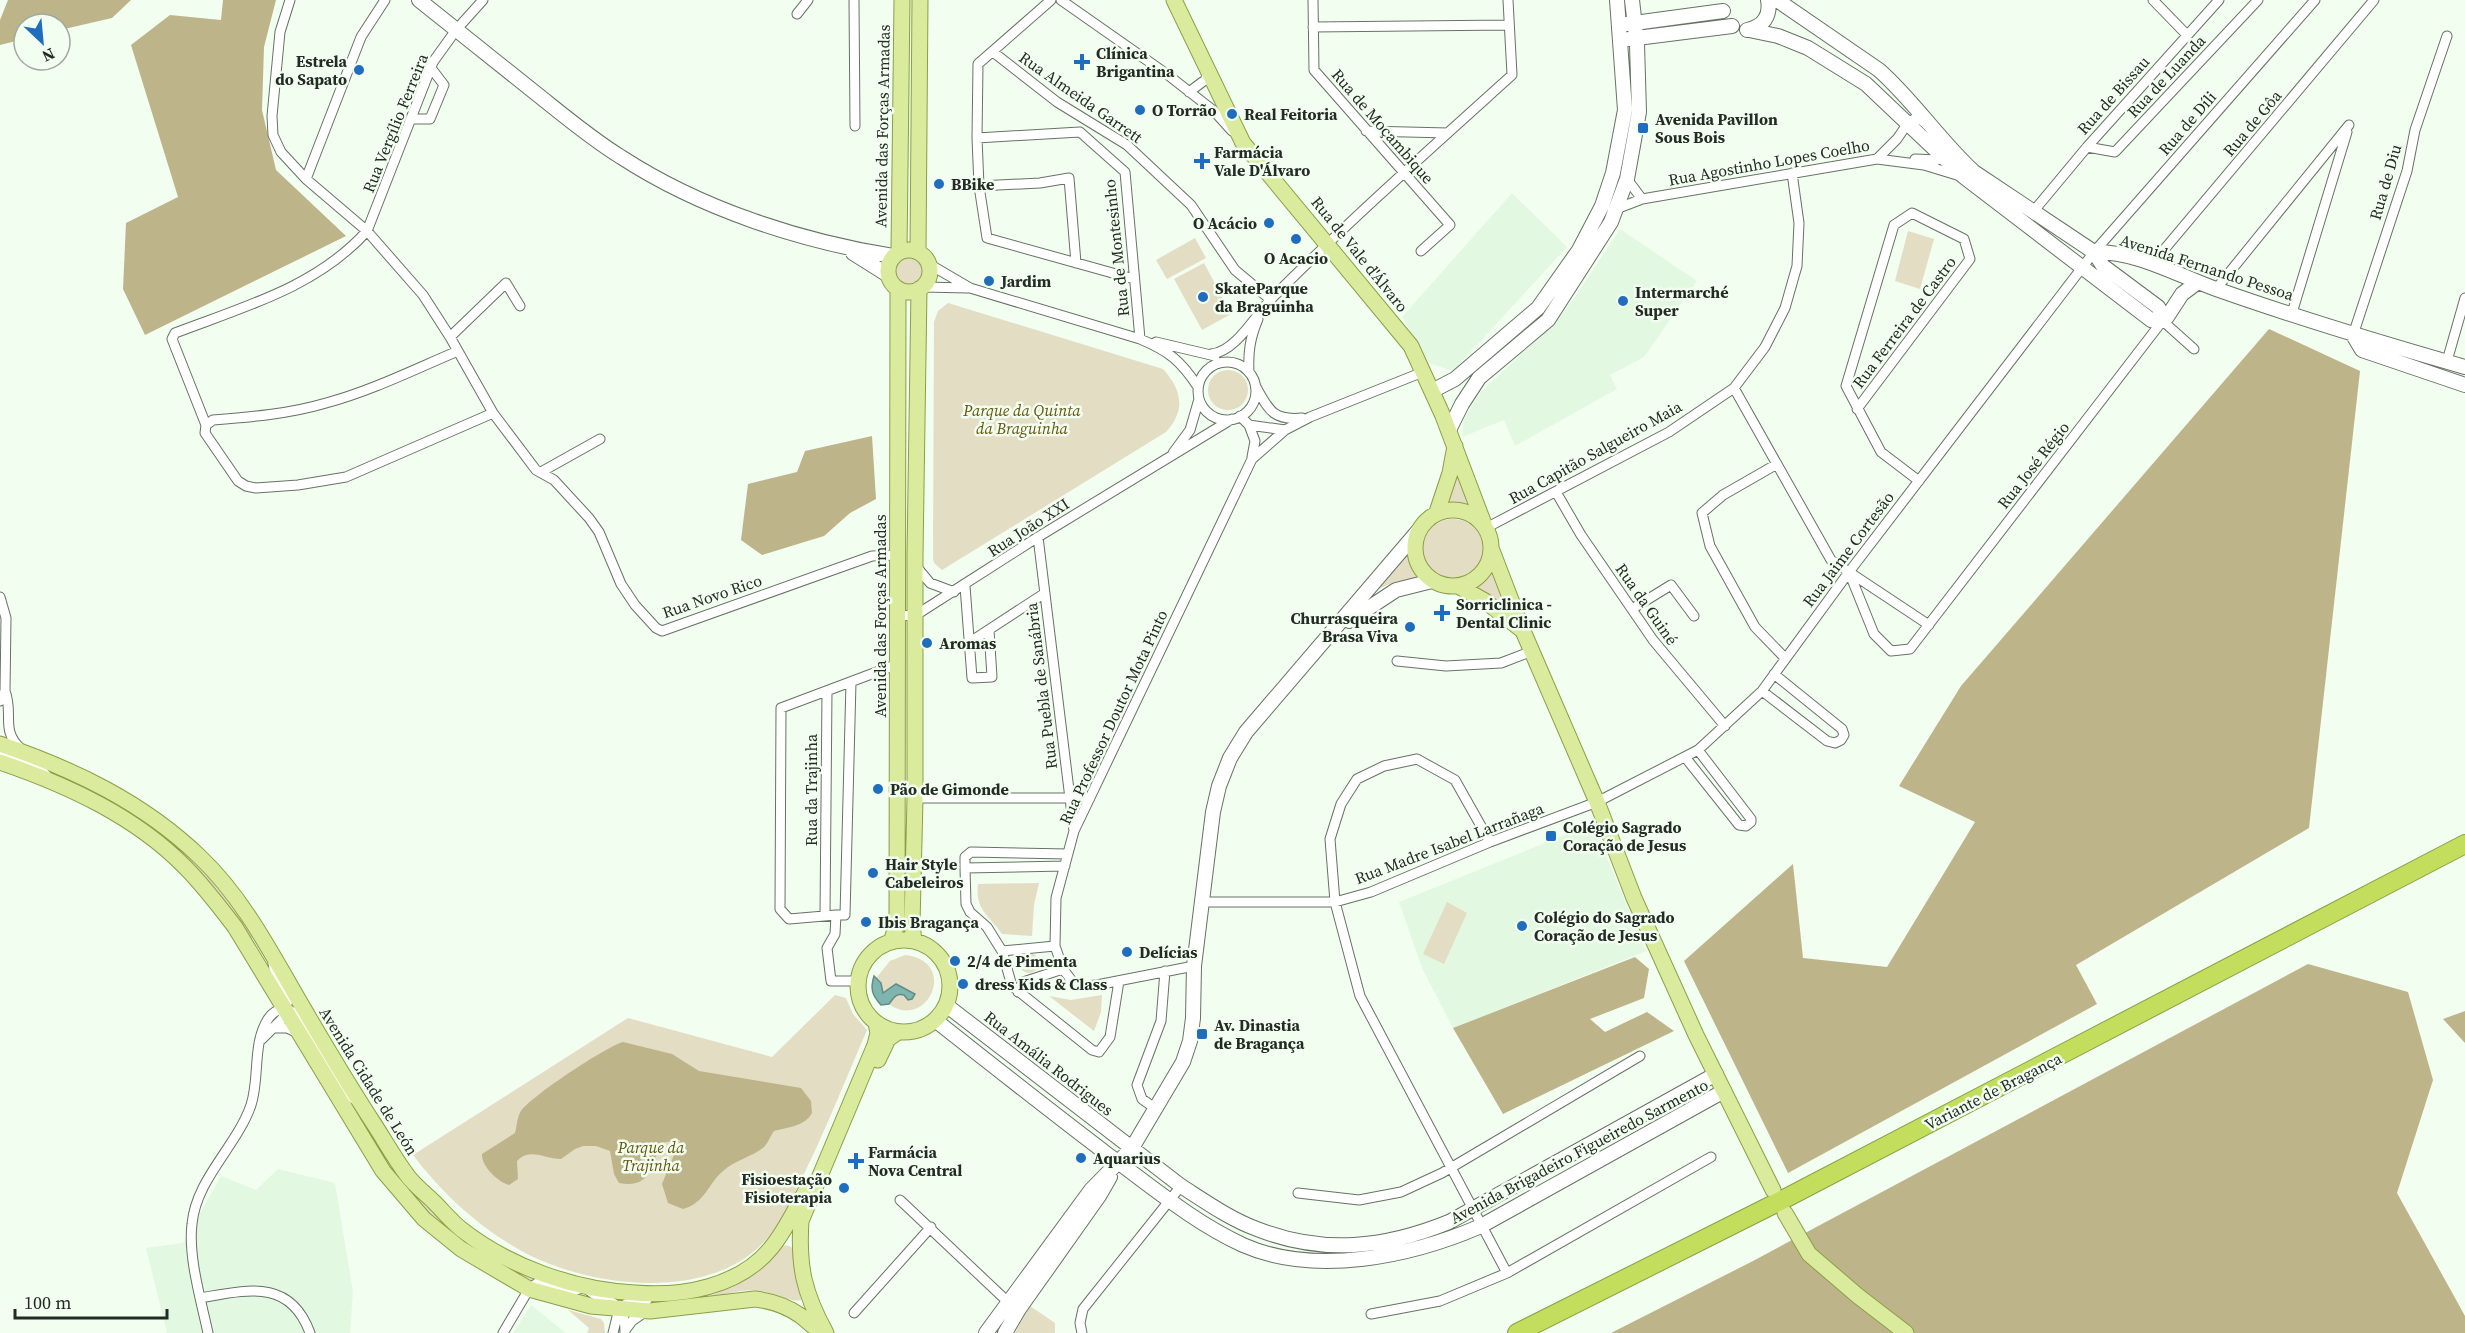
<svg xmlns="http://www.w3.org/2000/svg" width="2465" height="1333" viewBox="0 0 2465 1333" font-family="'Source Serif 4',serif">
<rect width="100%" height="100%" fill="#f2fef0"/>
<path fill="#e3f8e0" d="M1512,193l55,54 -114,124 -24,-8 -27,-46z
M1620,229l77,52 -53,76 -34,18 7,14 -102,57 -11,-26 -42,17 2,-18 16,-26 76,-72 21,-27z
M1587,826l8,3 51,122 -193,77 -31,-60 -23,-66z
M278,1169l57,14 18,109 -3,41h-183l-21,-85 37,-5 38,-67 35,14z
M531,1305l35,28h-53z"/>
<path fill="#e3ddc3" d="M1908,231l26,8 -14,50 -25,-8z
M1195,238l11,20 -39,21 -11,-19z
M895 270a14 14 0 1 1 28 0a14 14 0 1 1-28 0Z
M1204,263l27,51 -29,16 -28,-51z
M948,303l215,66c19,21 23,41 3,63l-224,138 -8,-7 -1,-5 1,-236 4,-11z
M1208 390a20 20 0 1 1 40 0a20 20 0 1 1-40 0Z
M1457,474l14,34 -13,-3h-12z
M1423 549a30 30 0 1 1 60 0a30 30 0 1 1-60 0Z
M1408,554l11,24 -25,4 -16,7z
M1494,569l17,41 -18,-14 -21,-9 12,-6z
M47,768c23,11 49,21 71,34 56,35 101,80 136,135l-4,2 -20,-29 -148,-122z
M1039,883l-5,22 -2,31 -30,-2c-14,-20 -27,-24 -24,-50z
M1447,902l20,11 -23,51 -21,-10z
M1019 963a10 10 0 1 1 20 0a10 10 0 1 1-20 0Z
M905,955c55,6 22,77 -16,49l7,-9h8l7,-4 -15,-7 -13,9 -2,-10 -7,-7 3,1 13,-16z
M835,995l11,3 7,16 14,16c-23,53 -44,107 -70,158 -9,19 -18,39 -33,54 -56,59 -168,46 -235,13 -46,-24 -85,-59 -116,-100l215,-137 144,39z
M1102,995l-1,17 -7,19 -45,-35 22,4z
M362,1118l24,39 21,28 45,44 104,57 -1,5c-66,-26 -121,-63 -165,-120 -12,-16 -21,-34 -32,-51z
M782,1245l8,1 3,3 8,51c-8,3 -31,-8 -41,-9 -19,-3 -39,5 -57,9l31,-16z
M1030,1306l25,17v10h-40z
M568,1310l33,9 3,4 1,10h-18l2,-5z"/>
<path fill="#bdb48a" d="M8,0h123l-19,18 -52,12v-6h-36v15l-24,6v-25z
M223,0h53l-12,47 -2,63 14,60 70,66 -201,99 -22,-46 3,-66 52,-26 -47,-152 39,-30 51,5z
M2269,329l91,42 -51,457 -233,137 21,39 -309,169 -104,-212 109,-97 10,94 84,9 88,-145 -76,-36 62,-100z
M872,436l4,63 -26,14 -26,23 -62,19 -21,-15 7,-56 49,-12 8,-21z
M1635,957l14,12 -5,29 -54,21 15,13 42,-20 27,19 -171,83 -50,-86z
M2308,964l100,28 25,88 -36,113 68,123v17h-854l142,-72z
M2465,1011v32l-22,-24z
M623,1042l49,12 27,17 102,17 10,13 1,12c-8,14 -24,14 -38,18 -4,5 -5,11 -10,16 -12,10 -29,13 -41,24 -15,13 -18,32 -40,38l-15,-6 -6,-19 18,-44 -20,3c-8,24 -10,46 -41,40l-5,-9 -4,-23 -14,-5h-13l-8,3 -14,10c-16,0 -31,-12 -44,2l1,18 -9,6c-11,-3 -28,-19 -27,-31l33,-21c2,-7 2,-16 6,-22 9,-14 86,-65 102,-69z"/>
<path fill="#7eb5ae" stroke="#638b85" stroke-width="1.5" d="M874,976l7,7 2,10 13,-9 19,10 -3,5 -4,1 -4,-5c-9,-2 -10,3 -15,9l-8,1c-9,-10 -11,-16 -7,-29z"/>
<g fill="none" stroke-linecap="round" stroke-linejoin="round">
<g stroke="#667364" stroke-width="11">
<path id="street" d="M290,0l-10,32 -8,84 1,19 8,17 25,27 61,52 56,64 27,42 43,76 43,57 18,10 35,38 10,14 22,52 14,21 21,23 6,3 210,-75 25,-1
M483,0l-27,30 -23,32 -66,169c-50,56 -124,76 -192,102l-3,6 34,86 -1,8 33,48 8,5 10,2 42,-3 48,-8 147,-64
M854,0l1,126
M1051,0l-73,64 -1,74 2,48 8,52 147,41
M1061,0l107,75 46,36 18,20
M1313,0l1,70 136,155 -29,26
M2153,0l34,35
M797,14l11,-14
M1313,27l196,-2
M993,52l64,50 70,43 64,60 44,65 36,30
M1189,92l16,-12 4,-8
M411,119h19l14,-34 -13,-17
M1366,131l82,2
M977,138l103,-6 45,40 15,167
M2087,147l28,5 143,-152
M1877,159l20,-20 11,-16 6,-4 7,1 6,5
M1915,159l22,1 7,-7
M306,179l55,-142 24,-37
M1627,179l15,20
M979,186l61,-3 29,-5 7,85
M1616,209l26,-10 235,-40 47,6 36,11
M2032,213l55,-66 132,-147
M929,264l41,24 170,51c29,12 41,22 58,48
M2152,264l222,-264
M923,287l45,1
M2216,289l133,-164
M2292,313l55,-181
M2165,323l29,26
M2353,335l54,-164 8,-41 32,-94
M450,337l56,-54 14,23
M1156,342l59,14
M1211,354c25,-2 45,-40 62,-57 77,-77 158,-149 239,-222l-4,-75
M2447,361l18,-63
M1198 391a29 29 0 1 1 58 0a29 29 0 1 1-58 0Z
M1249,372c-1,-20 1,-34 9,-53
M1256,387c13,23 17,34 46,31
M1734,388l97,172 98,65
M1857,409l113,-150 -6,-20 -52,-26 -18,12 -48,161 35,66 38,29
M1240,416l9,9 36,5 25,-13 113,-45
M206,425l7,-5c38,-3 76,-6 113,-17 45,-12 89,-34 132,-52
M1249,425l6,16 -3,16
M1173,453l17,-23 9,-31
M1777,464l-54,31 -21,18 8,33 45,81 30,31
M541,472l59,-33
M1556,492l25,43 72,105 72,86
M1486,528l183,-96 65,-44 31,-41 20,-39 12,-42 2,-43 -7,-50
M1038,537l36,294
M916,566l14,17 24,9
M1849,572l25,62 17,17 19,-2 250,-325
M965,586l7,92 20,-1 -3,-47
M0,597l6,21 -1,73 -5,10
M1632,609l39,-24 23,31
M898,616l18,-1 122,-78 194,-118
M970,642l75,-49
M1397,661l49,5 55,-3 31,-12
M5,691c9,23 -5,39 16,58
M1762,691l65,50 8,2 6,-3 3,-5 -2,-6 -68,-55
M0,750c14,13 34,11 47,26
M1685,757l54,68 7,1 5,-4v-3l-53,-69
M915,798h175
M1490,842l-35,-62 -38,-21 -33,7 -27,13 -16,25 -11,35 5,63 25,94 147,277
M1065,866l-100,2v-11l6,-5 97,2
M965,868l1,36 4,8 17,15 15,24 10,35 80,64 7,2 11,-15 9,-56
M1202,902h133l36,-10 119,-50 107,-40 101,-52 64,-59 87,-119 245,-320 221,-252
M825,915l2,-224
M836,915h9l6,-233
M1002,951l53,-5
M1194,966l-97,19 -14,1 -11,-5 -9,-12 -8,-23 1,-48 18,-67 178,-372 33,-29
M859,981h-28l-4,-33 8,-14 1,-19 -47,4 -9,-10 1,-201 117,-44
M1018,992l5,-10 40,-13
M273,1028h14l13,6
M262,1039l21,-21 5,-18 -13,-25 -2,-12
M1156,1109l-14,-10 -5,-14 24,-64 4,-50
M1298,1193l61,7 42,-8 41,-19 198,-117
M900,1200l109,103
M200,1298c47,-8 90,-20 110,35
M854,1313l77,-86
M1371,1314l69,-13 67,-28 204,-116
M626,1329l6,-8 14,-10
M208,1333c-7,-33 -20,-76 -16,-109 4,-45 45,-78 59,-119 9,-27 1,-61 17,-86 9,-13 20,-12 31,-3l40,69 8,10 8,5
M503,1333l26,-44 11,-8 33,10 12,-4c19,21 40,5 40,46
M613,1333l5,-20 8,-9 21,-4
M1082,1333l-2,-10 3,-14 98,-123"/>
</g>
<g stroke="#667364" stroke-width="16">
<path id="secondary" d="M419,0c38,30 76,61 114,91 29,23 57,47 88,66 80,52 179,84 272,99
M1777,0l102,70c35,31 61,71 95,102l120,80c42,-1 83,23 122,37 82,29 165,54 249,78
M1627,24l96,-13
M1747,30c16,-3 24,-14 21,-30
M1749,30l29,6 30,12 58,36 98,93 187,143 7,2
M1629,39l103,-13
M2094,252l9,14 55,41 4,7
M853,253l35,22
M2167,317l15,-23 16,-12
M2353,335l9,15 103,35
M1432,391l23,-12 83,-71 41,-58 23,-44 11,-33 12,-63 -8,-110
M1449,430l13,-26 17,-26 69,-58 63,-98 16,-43 12,-67 -2,-68 -5,-44
M1349,621l47,-31 36,-9
M946,1005l235,181c25,16 49,33 76,43 66,26 128,19 192,-7l267,-148
M935,1020c57,45 114,90 172,134 44,32 86,68 136,91 72,32 169,11 238,-19l243,-135
M986,1333l105,-143 41,-42 51,-86 7,-21 3,-23 1,-52 19,-154 6,-26 11,-28 16,-26 172,-201
M1005,1333l14,-24 80,-113 11,-19"/>
</g>
<g stroke="#8b9f48" stroke-width="17">
<path id="primary" d="M1174,0l69,143 168,203 32,70 41,108
M888 271a21 21 0 1 1 42 0a21 21 0 1 1-42 0Z
M918,251l2,-251
M899,252l3,-252
M1415 548a38 38 0 1 1 76 0a38 38 0 1 1-76 0Z
M1437,512l13,-39 5,-27
M1491,548l32,83 74,171 37,96 62,137 77,155
M1458,586l27,15 37,29
M0,744c73,25 143,58 200,113 40,38 67,88 94,135 26,45 52,89 80,132 11,17 21,35 33,51 7,10 18,18 27,27 9,9 18,20 27,27 48,38 114,61 174,64 47,4 104,-6 136,-45 15,-18 25,-41 37,-61l7,-4
M0,762c67,23 135,54 185,105 19,19 34,39 50,60l148,244 41,48 37,30 68,40 62,17 59,5 105,-12c18,2 32,7 46,17 9,7 13,13 24,17
M858 986a46 46 0 1 1 92 0a46 46 0 1 1-92 0Z
M914,941l-2,-17 3,-126v-243l4,-266
M891,942l6,-18 1,-635
M878,1060l10,-21 10,-7
M1785,1213l24,41 49,42 48,37
M826,1333c-22,-40 -28,-66 -25,-112l74,-176 3,-12 -2,-10"/>
</g>
<g stroke="#8b9f48" stroke-width="20">
<path id="highway" d="M1517,1333l271,-136 677,-353"/>
</g>
<use href="#street" stroke="#fff" stroke-width="9"/>
<use href="#secondary" stroke="#fff" stroke-width="14"/>
<use href="#primary" stroke="#dbeb9d" stroke-width="15"/>
<use href="#highway" stroke="#c3de5c" stroke-width="18"/>
</g>
<g fill="#206dbd" stroke="#f2fef0" stroke-width="2">
<path d="M1079 53h6v6h6v6h-6v6h-6v-6h-6v-6h6z"/>
<circle cx="359" cy="70" r="6"/>
<circle cx="1140" cy="110" r="6"/>
<circle cx="1232" cy="114" r="6"/>
<rect x="1637" y="122" width="12" height="12" rx="3"/>
<path d="M1199 152h6v6h6v6h-6v6h-6v-6h-6v-6h6z"/>
<circle cx="939" cy="184" r="6"/>
<circle cx="1269" cy="223" r="6"/>
<circle cx="1296" cy="239" r="6"/>
<circle cx="989" cy="281" r="6"/>
<circle cx="1203" cy="297" r="6"/>
<circle cx="1623" cy="301" r="6"/>
<path d="M1439 604h6v6h6v6h-6v6h-6v-6h-6v-6h6z"/>
<circle cx="1410" cy="627" r="6"/>
<circle cx="927" cy="643" r="6"/>
<circle cx="878" cy="789" r="6"/>
<rect x="1545" y="830" width="12" height="12" rx="3"/>
<circle cx="873" cy="873" r="6"/>
<circle cx="866" cy="922" r="6"/>
<circle cx="1522" cy="926" r="6"/>
<circle cx="1127" cy="952" r="6"/>
<circle cx="955" cy="961" r="6"/>
<circle cx="963" cy="984" r="6"/>
<rect x="1196" y="1028" width="12" height="12" rx="3"/>
<circle cx="1081" cy="1158" r="6"/>
<path d="M853 1152h6v6h6v6h-6v6h-6v-6h-6v-6h6z"/>
<circle cx="844" cy="1188" r="6"/>
</g>
<g text-anchor="middle" stroke-width="5" stroke-linejoin="round" paint-order="stroke">
<g font-size="16" font-weight="bold" fill="#242a24" stroke="#f2fef0" text-anchor="start">
<text x="1096" y="59">Clínica<tspan x="1096" dy="18">Brigantina</tspan></text>
<text x="347" y="67" text-anchor="end">Estrela<tspan x="347" dy="18">do Sapato</tspan></text>
<text x="1152" y="116">O Torrão</text>
<text x="1244" y="120">Real Feitoria</text>
<text x="1655" y="125">Avenida Pavillon<tspan x="1655" dy="18">Sous Bois</tspan></text>
<text x="1214" y="158">Farmácia<tspan x="1214" dy="18">Vale D'Álvaro</tspan></text>
<text x="951" y="190">BBike</text>
<text x="1257" y="229" text-anchor="end">O Acácio</text>
<text x="1296" y="264" text-anchor="middle">O Acacio</text>
<text x="1001" y="287">Jardim</text>
<text x="1215" y="294">SkateParque<tspan x="1215" dy="18">da Braguinha</tspan></text>
<text x="1635" y="298">Intermarché<tspan x="1635" dy="18">Super</tspan></text>
<text x="1456" y="610">Sorriclinica -<tspan x="1456" dy="18">Dental Clinic</tspan></text>
<text x="1398" y="624" text-anchor="end">Churrasqueira<tspan x="1398" dy="18">Brasa Viva</tspan></text>
<text x="939" y="649">Aromas</text>
<text x="890" y="795">Pão de Gimonde</text>
<text x="1563" y="833">Colégio Sagrado<tspan x="1563" dy="18">Coração de Jesus</tspan></text>
<text x="885" y="870">Hair Style<tspan x="885" dy="18">Cabeleiros</tspan></text>
<text x="1534" y="923">Colégio do Sagrado<tspan x="1534" dy="18">Coração de Jesus</tspan></text>
<text x="878" y="928">Ibis Bragança</text>
<text x="1139" y="958">Delícias</text>
<text x="967" y="967">2/4 de Pimenta</text>
<text x="975" y="990">dress Kids &amp; Class</text>
<text x="1214" y="1031">Av. Dinastia<tspan x="1214" dy="18">de Bragança</tspan></text>
<text x="868" y="1158">Farmácia<tspan x="868" dy="18">Nova Central</tspan></text>
<text x="1093" y="1164">Aquarius</text>
<text x="832" y="1185" text-anchor="end">Fisioestação<tspan x="832" dy="18">Fisioterapia</tspan></text>
</g>
<g font-size="16" fill="#242a24" stroke="#f2fef0">
<text transform="translate(2166 76) rotate(-47)" y="6">Rua de Luanda</text>
<text transform="translate(2113 95) rotate(-48)" y="6">Rua de Bissau</text>
<text transform="translate(1081 97) rotate(35)" y="6">Rua Almeida Garrett</text>
<text transform="translate(395 123) rotate(-68)" y="6">Rua Vergílio Ferreira</text>
<text transform="translate(2187 123) rotate(-49)" y="6">Rua de Díli</text>
<text transform="translate(2252 123) rotate(-50)" y="6">Rua de Gôa</text>
<text transform="translate(882 126) rotate(-89)" y="6">Avenida das Forças Armadas</text>
<text transform="translate(1383 126) rotate(49)" y="6">Rua de Moçambique</text>
<text transform="translate(1769 162) rotate(-10)" y="6">Rua Agostinho Lopes Coelho</text>
<text transform="translate(2385 182) rotate(-74)" y="6">Rua de Diu</text>
<text transform="translate(1116 248) rotate(-96)" y="6">Rua de Montesinho</text>
<text transform="translate(1360 254) rotate(51)" y="6">Rua de Vale d'Álvaro</text>
<text transform="translate(2207 267) rotate(18)" y="6">Avenida Fernando Pessoa</text>
<text transform="translate(1904 322) rotate(-53)" y="6">Rua Ferreira de Castro</text>
<text transform="translate(1595 452) rotate(-29)" y="6">Rua Capitão Salgueiro Maia</text>
<text transform="translate(2033 465) rotate(-52)" y="6">Rua José Régio</text>
<text transform="translate(1028 527) rotate(-33)" y="6">Rua João XXI</text>
<text transform="translate(1848 549) rotate(-53)" y="6">Rua Jaime Cortesão</text>
<text transform="translate(712 596) rotate(-19)" y="6">Rua Novo Rico</text>
<text transform="translate(1647 604) rotate(55)" y="6">Rua da Guiné</text>
<text transform="translate(880 616) rotate(-90)" y="6">Avenida das Forças Armadas</text>
<text transform="translate(1041 686) rotate(-97)" y="6">Rua Puebla de Sanábria</text>
<text transform="translate(1113 717) rotate(-65)" y="6">Rua Professor Doutor Mota Pinto</text>
<text transform="translate(811 790) rotate(-90)" y="6">Rua da Trajinha</text>
<text transform="translate(1449 843) rotate(-21)" y="6">Rua Madre Isabel Larrañaga</text>
<text transform="translate(1049 1063) rotate(38)" y="6">Rua Amália Rodrigues</text>
<text transform="translate(369 1081) rotate(58)" y="6">Avenida Cidade de León</text>
<text transform="translate(1993 1091) rotate(-27)" y="6">Variante de Bragança</text>
<text transform="translate(1579 1151) rotate(-28)" y="6">Avenida Brigadeiro Figueiredo Sarmento</text>
</g>
<g font-size="16" font-style="italic" fill="#64560c" stroke="#f2fef0">
<text x="1022" y="416">Parque da Quinta<tspan x="1022" dy="18">da Braguinha</tspan></text>
<text x="651" y="1153">Parque da<tspan x="651" dy="18">Trajinha</tspan></text>
</g>
</g>
<g transform="translate(42 42) rotate(154)"><circle r="28" fill="#f2fef0" stroke="#a0a99e" stroke-width="1.5"/>
<path d="M0-4.5L10 22L0 15L-10 22Z" fill="#206dbd"/>
<text y="-9" font-size="16" font-weight="bold" text-anchor="middle" fill="#242a24">N</text>
</g>
<path d="M15 1309v9h152v-9" fill="none" stroke="#242a24" stroke-width="3"/>
<text x="24" y="1309" font-size="18" fill="#242a24" stroke="#f2fef0" stroke-width="4.5" paint-order="stroke">100 m</text>
</svg>
